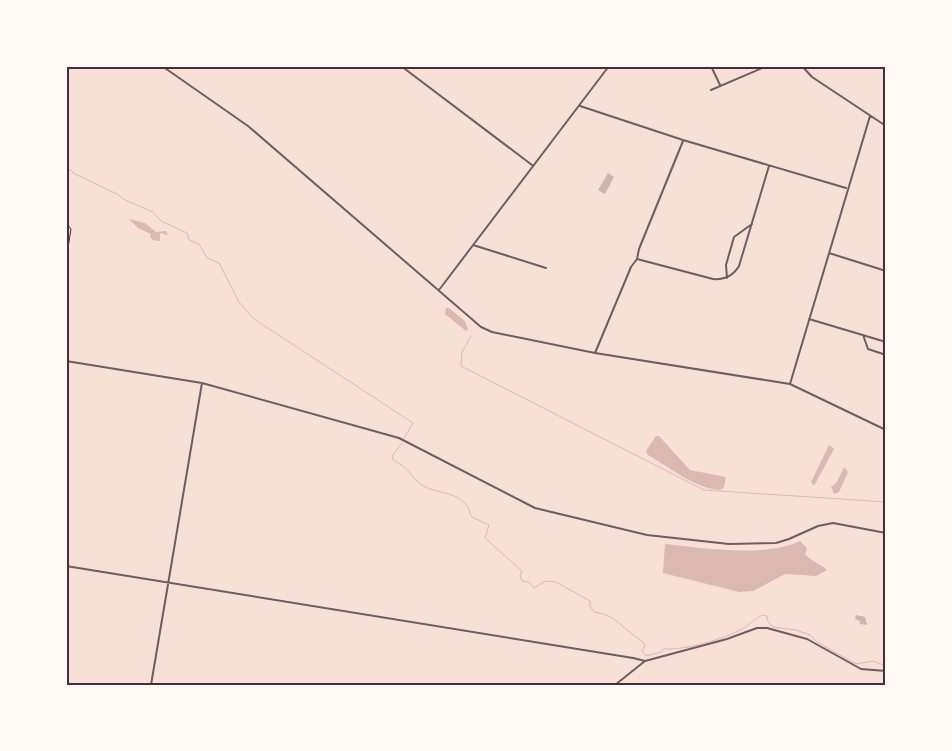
<svg xmlns="http://www.w3.org/2000/svg" width="952" height="751" viewBox="0 0 952 751" font-family="'PT Sans Narrow',sans-serif">
<rect width="100%" height="100%" fill="#f7e1d7"/>
<path fill="#dcb8b0" d="M129,219l16,4 11,9 10,-1 2,4 -8,-2v8l-7,-1 -3,-3 1,-3 -13,-6z
M446,308h3l16,13 3,8 -2,2 -21,-17z
M656,436h3l31,34 36,7 -2,10 -4,3c-26,-2 -49,-22 -72,-35l-2,-4z
M829,445l5,4 -20,37 -3,-4z
M844,467l4,5 -9,20 -5,2 -3,-7 6,-5z
M800,541l7,7 -2,6c7,8 15,9 22,16l-11,6 -31,-2 -32,17 -14,1 -76,-19 2,-29c39,4 99,14 135,-3z"/>
<g fill="none" stroke-linecap="round" stroke-linejoin="round">
<path stroke="#dcb8b0" stroke-width="1" d="M66,170h5l2,3 46,22 4,4 30,13 8,9 26,12 2,7 10,4 8,14 12,5 20,39 15,17 159,104 -9,15
M471,336l-9,16 -1,14 243,124 182,12
M402,443l-10,13 1,4c17,8 16,16 29,25 14,9 35,6 46,22 2,3 1,7 4,10l17,8 -4,13 37,33 -2,5 2,5 7,1 5,6 11,-7 11,1 34,19v5l4,6c22,2 30,19 48,29l3,4 -3,6 4,5 15,-4 2,-3c23,1 55,-8 77,-19 8,-3 14,-12 23,-15l4,1v4l6,7 23,3 14,5 7,7 39,22 17,-3 13,5"/>
</g>
<path fill="#ccb4b1" d="M608,173l6,4 -9,17 -7,-4z
M856,615l9,2 2,8 -7,-1v-3l-5,-2z"/>
<g fill="none" stroke-linecap="round" stroke-linejoin="round">
<path stroke="#4a2c40" stroke-width="1" d="M66,223l5,6 -5,31"/>
<path stroke="#755966" stroke-width="2" d="M162,66l86,60 233,201 11,5 103,21 195,31 96,46
M401,66l131,99
M711,66l9,19
M802,66l10,11 74,49
M711,90l56,-24
M580,106l103,34 163,48
M473,245l73,23
M829,253l57,18
M637,259l76,20c12,1 20,-3 26,-13l30,-100
M727,278l-1,-13 8,-28 18,-13
M439,290l170,-224
M809,319l77,23
M863,335l5,14 18,6
M595,353l36,-86 6,-8 2,-10 44,-108
M66,361l136,22 197,55 136,70 112,27 82,9 47,-1 13,-4 29,-13 15,-3 53,10
M790,384l80,-268
M66,566l567,92 12,3 82,-22 30,-11h10l40,11 54,30 25,2
M151,685l51,-302
M615,685l30,-24"/>
</g>
<rect width="952" height="751" fill="none" stroke="#fffaf5" stroke-width="135"/>
<rect x="68" y="68" width="816" height="616" fill="none" stroke="#4a2c40" stroke-width="2"/>
</svg>
